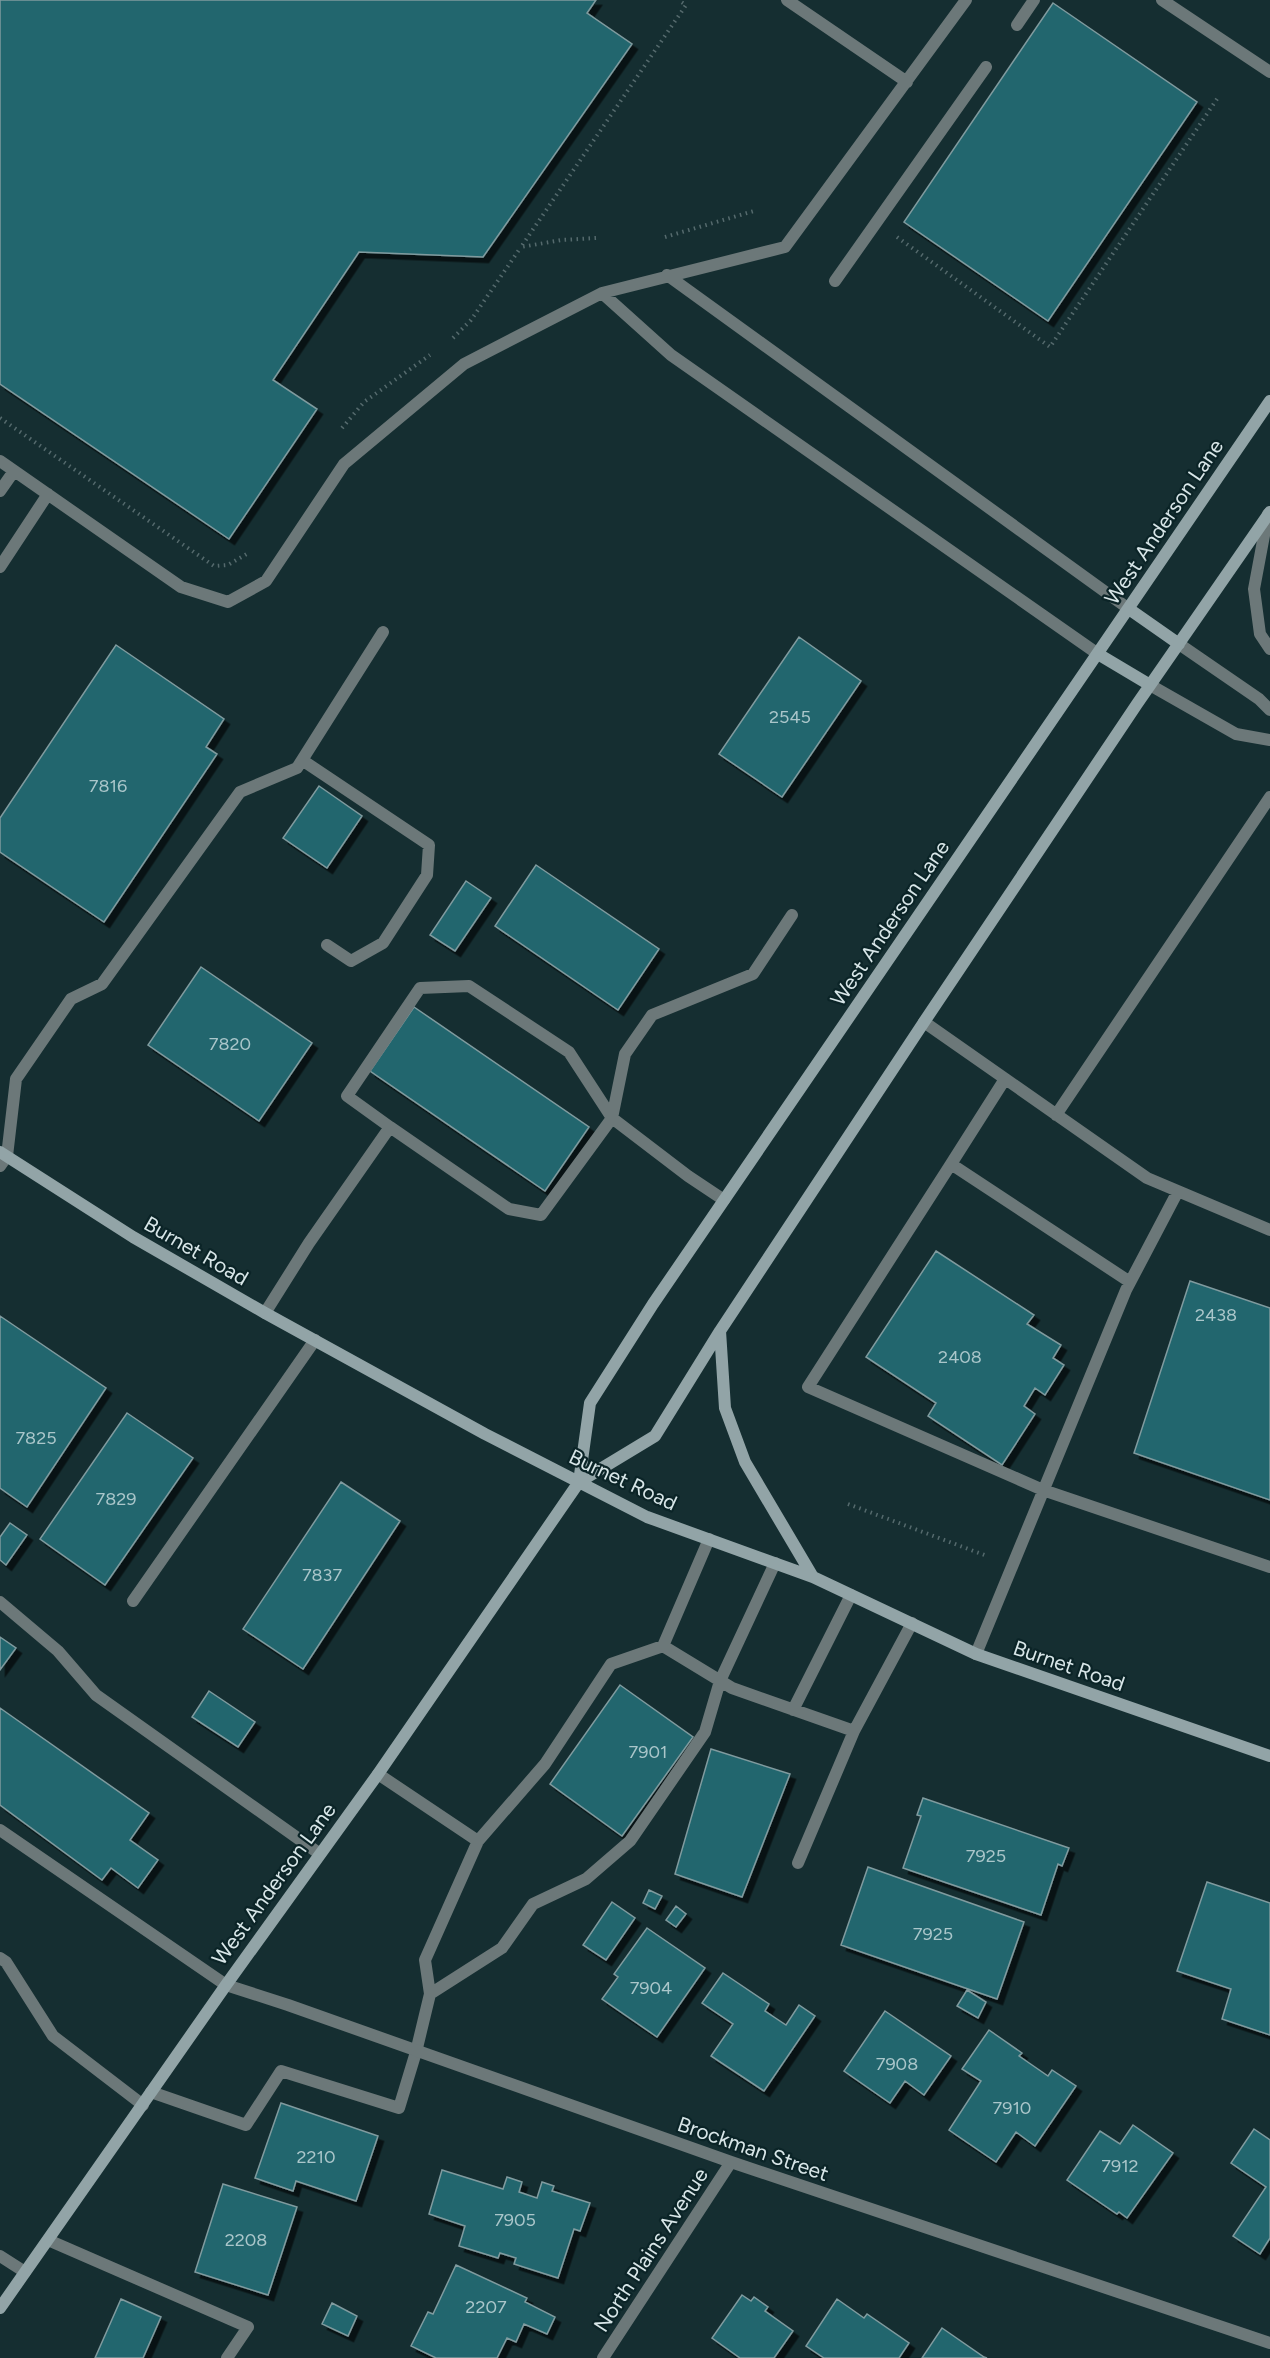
<svg xmlns="http://www.w3.org/2000/svg" width="1270" height="2358" viewBox="0 0 1270 2358" font-family="Figtree,sans-serif">
<defs>
<filter id="shadow"><feDropShadow dx="5.5" dy="5.5" stdDeviation="0" flood-color="#0009"/></filter>
</defs>
<rect width="100%" height="100%" fill="#152e31"/>
<path fill="#21666e" stroke="#809b9f" stroke-width="1.5" filter="url(#shadow)" d="M0,0h596l-9,13 45,31 -149,213 -124,-5 -86,128 44,29 -88,130 -229,-155z
M1053,3l144,99 -149,219 -144,-99z
M799,637l62,44 -79,116 -63,-43z
M116,645l108,74 -18,28 11,7 -113,168 -104,-70v-34z
M319,786l43,30 -35,52 -44,-30z
M536,865l123,84 -41,61 -123,-84z
M466,881l25,17 -36,53 -25,-16z
M201,967l111,76 -53,78 -111,-76z
M414,1007l175,120 -44,64 -175,-120z
M936,1251l98,64 -7,9 34,21 -8,13 11,7 -19,30 -10,-7 -11,18 11,8 -33,51 -74,-49 8,-13 -70,-46z
M1190,1281l80,27v192l-136,-47z
M0,1316l106,72 -79,119 -27,-19z
M127,1413l66,45 -88,127 -65,-46z
M341,1482l59,39 -97,148 -60,-40z
M10,1523l17,12 -21,30 -6,-5v-23z
M0,1637l16,11 -16,22z
M620,1685l73,52 -71,99 -72,-52z
M209,1691l46,31 -17,25 -46,-30z
M0,1708l149,105 -19,27 28,20 -20,28 -27,-20 -9,12 -102,-75z
M711,1749l79,25 -48,123 -67,-23z
M923,1798l146,50 -7,18 -4,-2 -17,51 -138,-47 18,-52 -4,-1z
M868,1867l156,55 -27,77 -156,-54z
M1207,1882l63,21v132l-48,-16 9,-30 -54,-18z
M649,1890l13,6 -7,13 -12,-6z
M612,1902l23,16 -29,42 -23,-15z
M676,1906l10,8 -10,13 -10,-7z
M647,1928l58,40 -48,69 -55,-38 16,-22 -4,-3z
M723,1973l46,31 -4,7 21,14 13,-20 16,11 -51,75 -53,-35 22,-32 -31,-21z
M967,1990l19,12 -8,16 -21,-12z
M885,2011l66,45 -27,39 -19,-14 -15,22 -46,-32z
M989,2030l33,23 -3,3 29,20 4,-6 24,16 -41,60 -19,-14 -20,30 -47,-32 32,-49 -19,-12z
M281,2103l97,33 -22,65 -60,-20 -3,10 -38,-13z
M1133,2125l40,28 -46,65 -8,-6 -2,2 -50,-34 33,-49 20,13z
M1254,2129l16,11v98l-10,16 -27,-18 33,-49 -35,-24z
M442,2170l61,19 4,-12 15,5 -3,10 18,6 5,-16 12,4 -2,5 38,12 -10,28 -6,-2 -16,49 -44,-14 2,-6 -16,-5 -2,5 -39,-12 6,-20 -36,-12z
M223,2184l74,23 -29,88 -73,-23z
M456,2265l71,33 -2,4 30,15 -8,17 -23,-10 -8,18 -9,-4 -10,20h-61l-25,-12 17,-34 5,2z
M742,2295l9,6 3,-4 14,10 -3,4 28,20 -19,27h-34l-28,-20z
M121,2299l40,18 -18,41h-48z
M837,2299l27,19 3,-4 42,29 -10,15h-75l-18,-12z
M332,2303l25,13 -9,20 -26,-12z
M942,2328l42,29 3,1h-65z"/>
<g fill="none" stroke-linecap="round" stroke-linejoin="round">
<path stroke="#556a6d" stroke-width="4" stroke-dasharray="1.5 4.5" stroke-linecap="butt" d="M665,237l89,-26
M897,237l153,110 169,-251
M596,238l-34,2 -41,7 165,-242 -8,-5
M453,338l18,-18 50,-73
M0,418l214,148 14,-1 22,-13
M342,428l22,-26 66,-47
M848,1504l139,52"/>
<path stroke="#6c7879" stroke-width="12" d="M787,0l120,82
M1162,0l108,72
M1017,25l17,-25
M667,275l462,334
M835,281l151,-214
M602,293l69,62 427,299
M0,461l181,126 47,15 38,-21 78,-117 120,-100 138,-71 183,-46 181,-247
M0,491l14,-20
M1268,514l-14,75 6,45 10,15
M0,567l48,-73
M1179,644l80,55 11,11
M1150,685l86,49 34,6
M302,760l127,85 -2,30 -44,68 -32,18 -24,-16
M924,1022l223,156 123,52
M1005,1079l-54,85 179,118
M1056,1115l214,-318
M390,1127l-43,-31 73,-108 49,-2 100,66 43,66 76,58 36,24
M951,1164l-143,223 235,103 227,77
M0,1166l7,-10 9,-77 55,-80 31,-15 138,-192 57,-24 86,-136
M265,1313l44,-70 81,-116 119,82 32,6 71,-97 13,-64 27,-39 101,-41 39,-59
M133,1601l182,-261
M0,1602l58,49 38,44 224,159
M663,1646l46,-107
M976,1654l150,-364 52,-99
M793,1710l58,-115
M854,1731l58,-108
M0,1830l226,155
M478,1841l67,-77 66,-100 52,-18 69,42 122,43 -56,132
M0,1958l6,4 47,74 90,69
M430,1994l72,-46 31,-44 53,-25 44,-38 75,-109 15,-51 55,-118
M151,2092l95,33 35,-54 118,37 17,-56 14,-58 -5,-34 53,-119 -100,-67
M48,2240l200,87 -21,31
M0,2256l25,16"/>
<path stroke="#6c7879" stroke-width="12" d="M226,1985l62,20 443,157 539,181
M603,2358l128,-196"/>
<path stroke="#92a4a7" stroke-width="12" d="M1129,609l50,35
M1098,654l52,31
M0,1152l133,85 132,76 220,121 162,83 166,60 163,77 294,102
M720,1331l5,77 20,54 68,115
M579,1482l11,-79 63,-99 617,-903
M0,2308l226,-323 152,-211 201,-292 76,-46 65,-105 204,-309 213,-318 133,-192"/>
</g>
<g text-anchor="middle" stroke-width="4.5" stroke-linejoin="round" paint-order="stroke">
<g font-size="18" fill="#aac6ca">
<text x="790" y="723">2545</text>
<text x="108" y="792">7816</text>
<text x="230" y="1050">7820</text>
<text x="1216" y="1321">2438</text>
<text x="960" y="1363">2408</text>
<text x="36" y="1444">7825</text>
<text x="116" y="1505">7829</text>
<text x="322" y="1581">7837</text>
<text x="648" y="1758">7901</text>
<text x="986" y="1862">7925</text>
<text x="933" y="1940">7925</text>
<text x="651" y="1994">7904</text>
<text x="897" y="2070">7908</text>
<text x="1012" y="2114">7910</text>
<text x="316" y="2163">2210</text>
<text x="1120" y="2172">7912</text>
<text x="515" y="2226">7905</text>
<text x="246" y="2246">2208</text>
<text x="486" y="2313">2207</text>
</g>
<g font-size="21" fill="#d8e6e8" stroke="#0b2427">
<text transform="translate(1164 522) rotate(-56)" y="7">West Anderson Lane</text>
<text transform="translate(890 923) rotate(-56)" y="7">West Anderson Lane</text>
<text transform="translate(196 1251) rotate(30)" y="7">Burnet Road</text>
<text transform="translate(623 1480) rotate(25)" y="7">Burnet Road</text>
<text transform="translate(1069 1666) rotate(19)" y="7">Burnet Road</text>
<text transform="translate(274 1884) rotate(-54)" y="7">West Anderson Lane</text>
<text transform="translate(753 2149) rotate(19)" y="7">Brockman Street</text>
<text transform="translate(651 2250) rotate(-57)" y="7">North Plains Avenue</text>
</g>
</g>
</svg>
